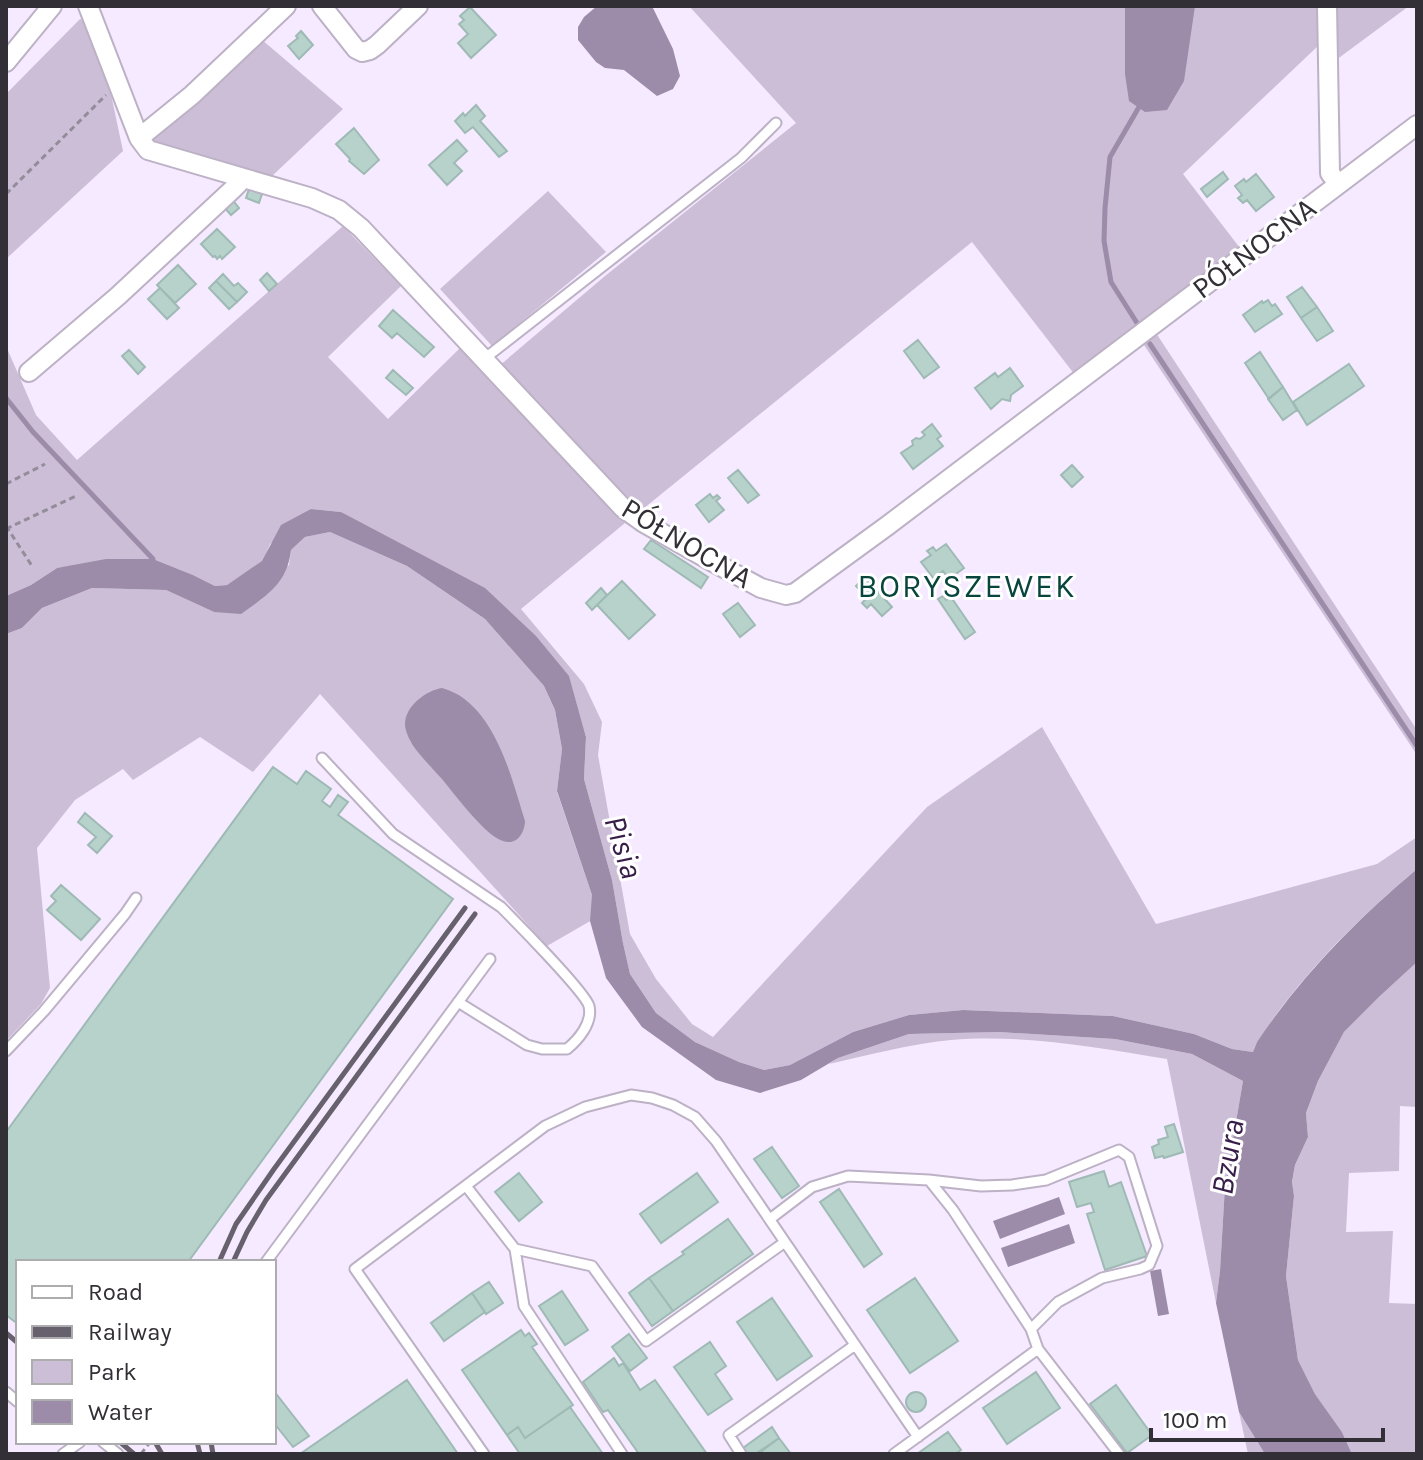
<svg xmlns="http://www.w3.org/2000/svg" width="1423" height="1460" viewBox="0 0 1423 1460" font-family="Karla,sans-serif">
<rect width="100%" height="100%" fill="#f5eaff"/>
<path fill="#ccbed7" d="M689,6h628l1,40 -135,128 57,74 -165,127 -103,-133 -334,271 -139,-147 106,-90 191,-153z
M1335,6h74l-73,54z
M80,19l7,3 21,58 15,71 -117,108v-165z
M261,39l82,70 -72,68 -122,-37z
M548,191l58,61 -114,94 -52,-57z
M343,226l58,60 -73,71 60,62 72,-71 165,175 -104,86 63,75 18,38 -4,33 32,179 26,45 36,45 21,13 214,-230 115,-80 114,197 221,-60 40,-27v32c-62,52 -115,105 -160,173l-4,10 -21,-3 -38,-15 -81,-18 -150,-6 -54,5 -56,17 -63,33 -26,5 -25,-8 -44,-20 -39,-29 -26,-39 -7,-31 -11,-63 -28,-101 2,-42 -17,-60 -228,-165 -30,-3 -41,35 -7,17 -36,24 -12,1 -22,-11 -40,-16 -96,9 -26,17 -25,11v-250l30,69 41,45z
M1156,333l261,397v25l-275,-413z
M330,532l77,34 78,53 59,67 11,24 7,39 -5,43 35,103v25l-45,26 -227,-252 -67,78 -53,-35 -67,43 -10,-11 -48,31 -38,48 13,140 -9,16 -35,37v-407l16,-6 20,-20 50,-20 74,2 48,22 75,-47 2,-15 14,-13z
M1417,962v145l-17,-1 -1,65 -50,2 -3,59 47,-1 -4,72 28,1v150h-65l-10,-22 -27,-38 -17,-34 -12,-84 8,-80 -2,-13 3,-18 13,-28 -2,-24 12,-32 26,-49 36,-36z
M999,1032l116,7 77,15 51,27 -18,105 -5,85 -4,32 -49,-244c-72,-12 -144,-25 -216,-19 -42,4 -82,15 -122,24l9,-6 71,-24z
M1239,1412l26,42h-17z"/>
<path fill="#9c8ba9" d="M597,6h55l21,43 7,27 -7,13 -16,7 -33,-26 -19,-2 -9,-6 -18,-22v-13l6,-10z
M1125,6h70l-11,75 -17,29 -22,2 -16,-11 -4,-27z
M311,509l30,3 144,76 51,48 33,40 17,61 -2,42 28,101 11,63 7,31 26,39 39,29 44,20 25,8 26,-5 63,-33 56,-17 54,-5 150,6 81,18 38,15 21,3 4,-10c45,-67 99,-122 160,-173v93l-37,34 -36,36 -26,49 -12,32 2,24 -13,28 -3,17 2,14 -8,80 12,84 17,34 27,38 10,22h-87l-26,-42 -23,-109 4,-32 5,-85 18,-105 -51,-27 -77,-15 -116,-7 -90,2 -71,24 -37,22 -41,13 -44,-13 -74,-53 -36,-49 -16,-57 2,-26 -35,-104 5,-42 -7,-39 -11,-24 -59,-67 -78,-53 -77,-34 -25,5 -14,13c-4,34 -24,45 -50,64l-27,-2 -48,-22 -74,-2 -50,20 -20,20 -16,6v-38l25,-11 26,-17 49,-9h47l40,16 22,11 12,-1 35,-24 19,-36z
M442,688c52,14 69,88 83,133 0,9 -6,22 -17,21 -9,0 -20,-10 -26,-16 -14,-14 -27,-31 -40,-47 -9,-10 -20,-21 -28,-32 -4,-6 -9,-16 -9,-23 0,-18 22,-34 37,-36z
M1059,1197l6,17 -65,25 -7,-18z
M1069,1224l6,19 -67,24 -7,-19z
M1161,1269l8,45 -11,2 -8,-45z"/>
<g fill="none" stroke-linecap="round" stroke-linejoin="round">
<path stroke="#9c8ba9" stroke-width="5" d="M1137,323l-26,-41 -7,-41 1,-33 5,-51 29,-50
M1150,344l267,402
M6,398l27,34 120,127 -1,5"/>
</g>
<path fill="#b6d2cb" stroke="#9fbab4" stroke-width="2" d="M470,7l26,28 -25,23 -13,-15 10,-9 -9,-10 5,-4 -4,-4z
M301,31l12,14 -14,14 -11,-13 10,-8 -2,-2z
M476,105l9,11 -5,5 27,30 -8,6 -26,-30 -8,6 -10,-12 8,-8 2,3z
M354,128l25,32 -15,14 -15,-13 1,-2 -14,-15z
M457,140l10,11 -13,12 8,8 -15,14 -18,-20z
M1223,172l5,7 -21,18 -6,-8z
M1256,174l18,23 -18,14 -9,-11 -4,3 -5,-5 4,-3 -7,-9 9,-7 2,3z
M249,189l13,5 -3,9 -13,-5z
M232,199l7,9 -8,7 -8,-9z
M217,229l18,18 -13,12 -2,-3 -3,3 -2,-3 -2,1 -12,-13z
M178,265l18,19 -21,19 -18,-18z
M267,273l10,11 -8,7 -9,-11z
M223,274l11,12 4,-3 9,9 -10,10 -21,-21z
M216,281l21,21 -8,7 -20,-21z
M1302,287l15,20 -16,11 -14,-21z
M160,288l19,20 -12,11 -19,-20z
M1268,300l4,6 3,-2 7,10 -27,18 -12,-17 19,-14 1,2z
M1317,307l16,24 -16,10 -16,-23z
M393,310l41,37 -10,10 -27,-24 -5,5 -13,-12z
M918,340l21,27 -15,11 -20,-27z
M129,350l16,17 -7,7 -16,-18z
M1260,352l23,35 -14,12 -24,-36z
M1349,364l15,22 -57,39 -14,-23z
M1010,368l13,18 -12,9 -1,6 -8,-2 -11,10 -16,-21 20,-15 3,4z
M393,370l20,18 -7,7 -20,-17z
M1283,387l14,23 -14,10 -15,-21z
M932,424l9,12 -4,3 6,7 -30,23 -12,-16 12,-8 -1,-4 4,-3 4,1 5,-4 -3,-3z
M1072,465l11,12 -11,10 -11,-12z
M738,470l21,25 -11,8 -20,-25z
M710,494l3,4 4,-3 3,3 -4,3 8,9 -15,12 -13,-17z
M651,540l57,37 -7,11 -57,-39z
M946,544l18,24 -15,11 -6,-8 -9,8 -13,-17 10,-7 -4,-4 6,-4 3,4z
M865,577l27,30 -10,9 -11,-12 -4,4 -5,-5 5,-5 -11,-12z
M622,581l33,34 -26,24 -32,-34z
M601,588l6,7 -15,15 -6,-7z
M943,596l3,4 5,-3 24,35 -10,7 -27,-40z
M738,603l17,22 -15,12 -17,-23z
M273,767l24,17 9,-13 25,18 -9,12 8,6 8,-12 10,7 -10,13 115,84 -265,363h-170v62l-12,-9v-183z
M85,813l27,23 -15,17 -9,-8 8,-8 -18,-15z
M61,885l39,34 -19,21 -34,-30 9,-9 -5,-5z
M1174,1124l9,28 -19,6 -1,-2 -8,2 -3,-11 7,-3 -1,-4 10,-3 -3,-10z
M772,1147l27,39 -17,12 -28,-39z
M1104,1171l5,16 12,-5 26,74 -42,14 -18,-56 7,-2 -3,-9 -14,4 -8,-25z
M519,1173l23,29 -23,19 -24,-29z
M697,1173l21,29 -57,41 -21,-29z
M839,1189l43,65 -18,13 -44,-65z
M728,1219l25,35 -80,57 -24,-33 35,-24 -2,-2z
M649,1278l24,33 -21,15 -23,-33z
M915,1278l43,63 -48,32 -43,-63z
M489,1282l14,21 -17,11 -14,-21z
M562,1291l26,39 -23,15 -26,-39z
M472,1293l13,19 -41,29 -13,-18z
M772,1298l40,58 -35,24 -40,-58z
M521,1330l4,6 4,-3 8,11 -5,3 41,58 -48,33 -7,-11 -11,8 -45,-65z
M629,1334l18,24 -17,13 -18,-24z
M710,1342l16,24 -11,8 17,25 -24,16 -34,-48z
M614,1358l5,8 4,-3 17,27 15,-10 52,74h-68l-31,-44 -5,2 -20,-30z
M1036,1372l24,36 -53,36 -24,-36z
M407,1380l51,74h-158z
M1116,1385l36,50 -25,18 -37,-49z
M274,1391l35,45 -16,11 -19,-24z
M906 1402a10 10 0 1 1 20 0a10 10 0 1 1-20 0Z
M570,1407l33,47h-83l-13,-19 11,-8 7,11z
M772,1427l7,11 -21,16h-11l-4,-6z
M948,1432l13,18 -6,4h-38z
M779,1438l12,16h-33l-1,-1z"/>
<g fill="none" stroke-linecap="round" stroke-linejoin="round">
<g stroke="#bcb1c5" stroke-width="13">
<path id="lane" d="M484,359l257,-201 35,-35
M322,758l71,76 108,73c14,14 84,85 88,99 4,17 -11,34 -22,43h-25l-15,-4 -69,-43
M6,1051l38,-40 81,-97 11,-16
M929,1180l24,30 78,119 7,20 81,105
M466,1186l49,63 9,57 98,148
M770,1219l42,-32 36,-11 81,4 52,6 31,-1 34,-5 73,-30 10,7 28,89 -8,19 -9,4 -38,9 -44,24 -27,27
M515,1249l77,17 54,75 139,-99
M266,1262l224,-303
M6,1392l12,10
M103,1442l15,12
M63,1454l17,-12
M484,1454l-129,-185 190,-143 40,-19 46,-12 21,3 21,7 22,12 21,24 202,296
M741,1454l-12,-19 126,-90
M894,1454l144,-105"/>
</g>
<g stroke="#bcb1c5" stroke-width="22">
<path id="street" d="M88,6l51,132
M286,6l-94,89 -53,43 9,12 164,48 27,12 22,18 262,280 21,15 67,38 50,27 25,7 9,-2 92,-67 530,-401
M322,6l34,43 6,3 8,-2 7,-5 41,-39
M1327,6l3,167 8,11
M6,62l46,-56
M29,372l89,-76 115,-107 5,-5 2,-7"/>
</g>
<path stroke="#938c9a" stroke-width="3" stroke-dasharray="6 4" stroke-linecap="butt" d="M6,194l100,-99
M6,484l39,-20
M6,526l26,40
M6,529l72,-34
M141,1454l9,-12"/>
<use href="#lane" stroke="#fff" stroke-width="9"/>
<use href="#street" stroke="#fff" stroke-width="18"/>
<path stroke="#67616d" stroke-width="5" d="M219,1262l17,-38 38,-55 191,-261
M233,1262l14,-30 19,-32 209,-286
M6,1333l12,10
M120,1442l14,12
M155,1442l7,12
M197,1442l3,12
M211,1442l2,12"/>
</g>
<g text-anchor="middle" stroke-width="6" stroke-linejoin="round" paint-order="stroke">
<g font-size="30" fill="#332f37" stroke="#fff">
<text transform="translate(1254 248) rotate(-37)" y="10">PÓŁNOCNA</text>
<text transform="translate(687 543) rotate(31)" y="10">PÓŁNOCNA</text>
</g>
<g font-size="32" letter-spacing="2" fill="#08453c" stroke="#fff">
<text x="967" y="597">BORYSZEWEK</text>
</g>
<g font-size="32" font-style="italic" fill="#371d47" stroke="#fff">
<text transform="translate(624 847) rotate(73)" y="11">Pisia</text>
<text transform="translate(1227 1157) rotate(-81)" y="11">Bzura</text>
</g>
</g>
<rect width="1423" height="1460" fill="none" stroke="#332f37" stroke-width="16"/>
<rect x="16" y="1260" width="260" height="184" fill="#ffffff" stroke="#adacaf" stroke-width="2"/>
<rect x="32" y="1286" width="40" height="12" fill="#ffffff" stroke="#adacaf" stroke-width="2"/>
<text x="88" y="1300" font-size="24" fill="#332f37">Road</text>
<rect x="32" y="1326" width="40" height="12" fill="#67616d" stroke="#adacaf" stroke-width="2"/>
<text x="88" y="1340" font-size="24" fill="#332f37">Railway</text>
<rect x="32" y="1360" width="40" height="24" fill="#ccbed7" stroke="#adacaf" stroke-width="2"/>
<text x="88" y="1380" font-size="24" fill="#332f37">Park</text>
<rect x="32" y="1400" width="40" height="24" fill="#9c8ba9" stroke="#adacaf" stroke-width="2"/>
<text x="88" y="1420" font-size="24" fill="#332f37">Water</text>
<path d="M1151 1428v12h232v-12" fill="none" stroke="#332f37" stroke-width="4"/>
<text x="1163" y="1428" font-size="24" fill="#332f37" stroke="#ffffff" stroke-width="6" paint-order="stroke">100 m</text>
</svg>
